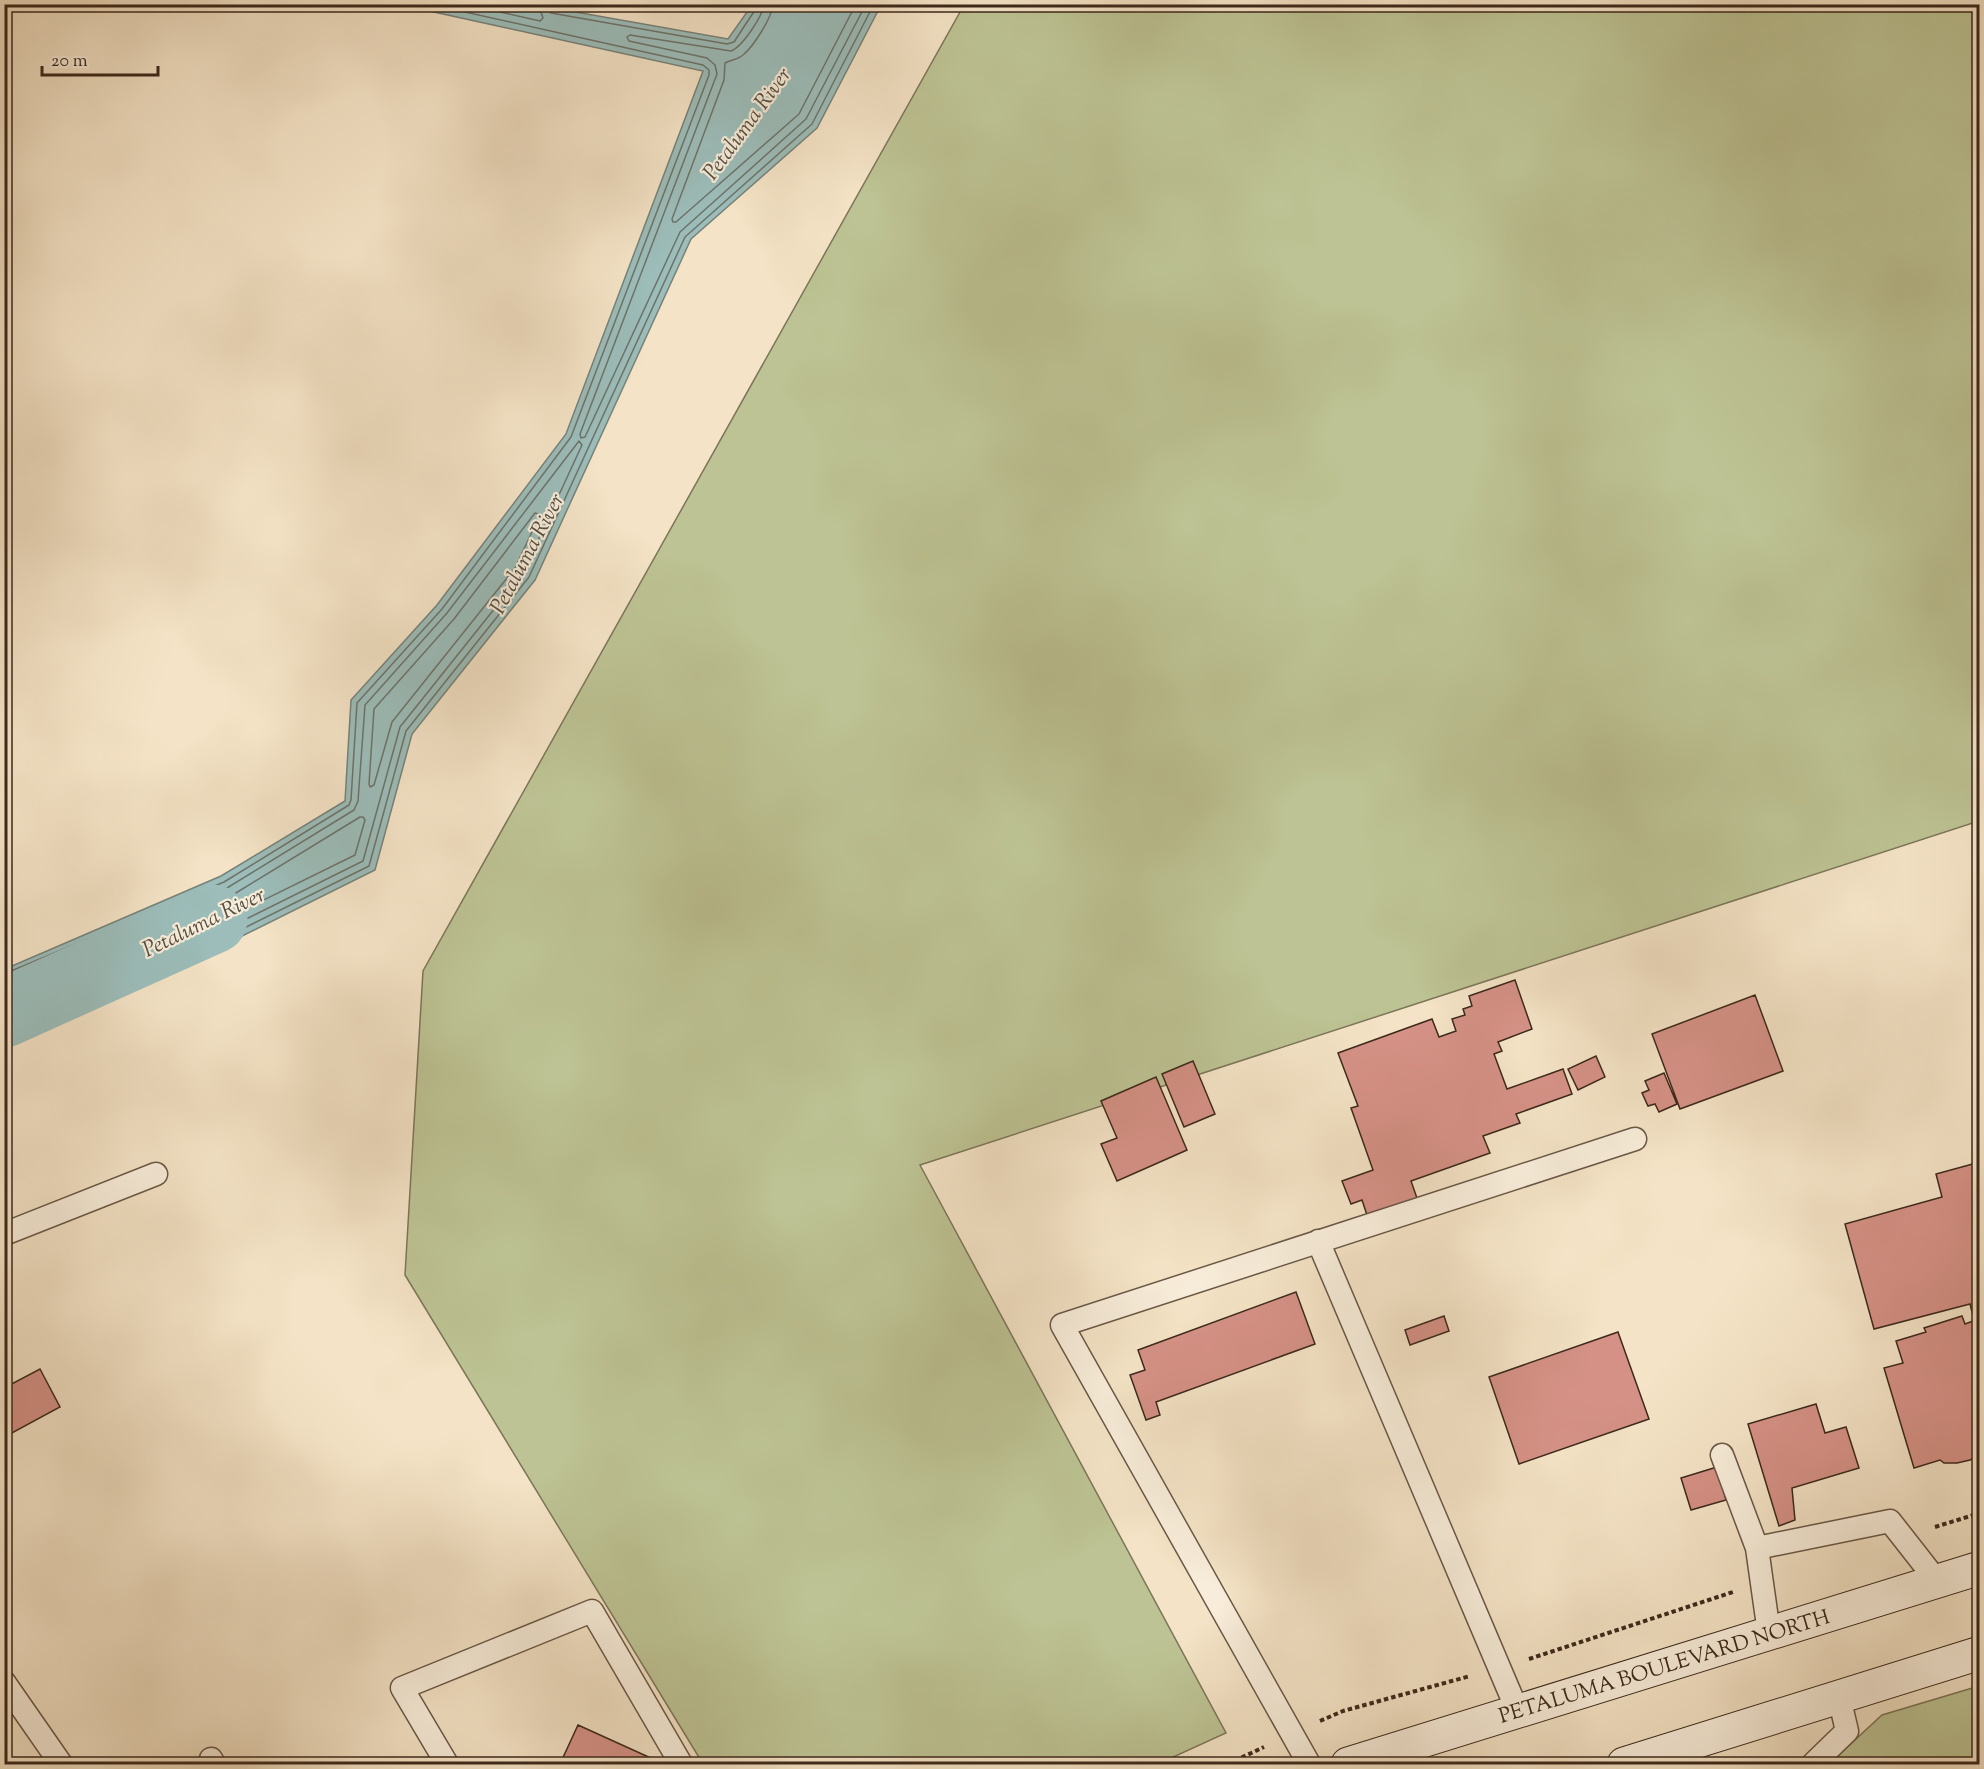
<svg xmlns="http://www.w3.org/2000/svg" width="1984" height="1769" viewBox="0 0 1984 1769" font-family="'Sorts Mill Goudy',serif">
<rect width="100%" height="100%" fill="#f4e3c6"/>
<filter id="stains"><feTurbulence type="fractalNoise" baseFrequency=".00333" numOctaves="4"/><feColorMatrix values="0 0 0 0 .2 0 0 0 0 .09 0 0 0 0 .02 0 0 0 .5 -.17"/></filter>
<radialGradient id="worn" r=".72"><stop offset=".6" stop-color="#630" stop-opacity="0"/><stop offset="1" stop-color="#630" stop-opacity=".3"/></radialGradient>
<path fill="#bdc394" stroke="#7c7658" stroke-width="1.5" d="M964,5h1015v816l-1059,344 306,568 -68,31h-455l-298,-489 18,-304z
M1979,1686v78h-150l53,-49z"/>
<path fill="#9cbdba" stroke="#76827a" stroke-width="1.5" d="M422,5h114l192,34 24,-34h129l-64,123 -126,111 -156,341 -123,154 -37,136 -147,73 -158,23 -65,45v-42l216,-93 124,-75 6,-101 86,-95 129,-171 137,-363 -278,-61z"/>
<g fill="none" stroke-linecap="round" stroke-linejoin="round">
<path stroke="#6c736a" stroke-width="1.5" d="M464,4l76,17 3,-3 -5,-14
M546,4l1,6 4,3 176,31 7,-2 21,-32 1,-6
M764,4c-1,12 -22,43 -33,47l-101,-16 -3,2 2,4 78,17 8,7 2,9 -137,360 1,4 4,-1 95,-205 126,-113 60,-115
M773,4c-1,14 -20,43 -30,51 -6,5 -13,5 -18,8l-1,17 -52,139 1,3h3l123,-108 57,-110
M579,441l3,4 -59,128 -123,154 -37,134 -139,69 -123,17 1,-5 125,-54 127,-78 4,-9 7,-96 82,-92z
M535,513l3,1 1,3 -24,51 -123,154 -18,63 -4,2 -1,-3 5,-75 80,-90z
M360,817h3l2,3 -10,35 -134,66 -50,8 -3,-2 1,-4 62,-27z
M4,974l220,-92 125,-77 2,-5 6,-97 85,-94 129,-172 138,-362v-5l-6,-5 -274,-61
M4,1004l64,-43 158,-24 143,-71 37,-135 123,-154 156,-340 127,-113 62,-120"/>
<path stroke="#9cbdba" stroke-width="69" d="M4,1013l209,-94"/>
</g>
<path fill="#d59186" stroke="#3c291b" stroke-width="1.5" d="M1515,980l17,49 -34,13 4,9 -8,3 13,35 56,-20 9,25 -56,20 4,9 -37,13 7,17 -79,28 7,20 -50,17 -6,-18 -11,4 -9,-23 31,-11 -22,-62 7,-2 -20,-53 94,-34 7,18 17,-6 -4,-12 13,-4 -2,-6 9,-3 -3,-10z
M1755,995l28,76 -103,38 -28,-75z
M1596,1056l9,21 -27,13 -10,-21z
M1193,1061l22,53 -31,13 -22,-53z
M1664,1073l13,31 -18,8 -4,-8 -7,2 -6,-13 7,-3 -4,-9z
M1156,1077l31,73 -70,31 -16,-37 16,-6 -16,-37z
M1980,1162v152l-7,2 -3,-12 -96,25 -29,-105 97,-27 -6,-23z
M1296,1292l19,52 -159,58 4,13 -14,5 -16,-45 15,-5 -7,-20z
M1444,1316l5,15 -39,14 -5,-15z
M1962,1316l3,8 11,-4 4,10v125l-10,5 -13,3h-13l-4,-3 -26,8 -30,-100 19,-5 -7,-22 30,-9 -2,-4z
M1618,1332l31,87 -130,45 -30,-87z
M40,1369l20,38 -50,27 -6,-11v-35z
M1816,1404l9,29 21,-6 13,41 -67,20 3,32 -16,6 -31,-102z
M1717,1467l9,33 -35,10 -10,-32z
M578,1725l86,39h-104z"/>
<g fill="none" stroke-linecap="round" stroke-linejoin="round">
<g stroke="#6a5846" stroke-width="25">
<path id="service" d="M4,1234l152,-60
M1318,1241l200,471
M1722,1455l35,93
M1769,1633l-12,-85 133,-27 47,60
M4,1682l57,82
M211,1759l3,5
M447,1764l-45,-76 190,-77 89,153
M1309,1764l-247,-439 573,-186
M1813,1764l34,-33 -8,-34"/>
</g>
<g stroke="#3c291b" stroke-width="35">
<path id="secondary" d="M1348,1764l632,-196
M1624,1764l356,-111"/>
</g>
<path stroke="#3c291b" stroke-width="4" stroke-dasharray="4.5 3" stroke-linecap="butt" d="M1935,1527l45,-14
M1529,1659l204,-67
M1320,1721l23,-10 127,-35
M1228,1764l36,-17"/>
<use href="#service" stroke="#f8edda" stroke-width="22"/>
<use href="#secondary" stroke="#f8edda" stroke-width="33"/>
</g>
<g text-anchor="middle" stroke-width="4.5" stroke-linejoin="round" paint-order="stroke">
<g font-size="21" fill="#3c291b" stroke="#f8edda">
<text transform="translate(1664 1666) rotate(-17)" y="7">PETALUMA BOULEVARD NORTH</text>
</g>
<g font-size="22" font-style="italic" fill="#544e43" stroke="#f8edda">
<text transform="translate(746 123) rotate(-54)" y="8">Petaluma River</text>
<text transform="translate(526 553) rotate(-62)" y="8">Petaluma River</text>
<text transform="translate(203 921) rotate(-26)" y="8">Petaluma River</text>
</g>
</g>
<rect width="1984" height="1769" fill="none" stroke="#f4e3c6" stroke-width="24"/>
<rect x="6" y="6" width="1972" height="1757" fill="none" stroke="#3c291b" stroke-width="3"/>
<rect x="12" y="12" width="1960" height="1745" fill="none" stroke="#3c291b" stroke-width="1.5"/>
<path d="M42 66v9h116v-9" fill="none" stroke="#3c291b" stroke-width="3"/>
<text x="51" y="66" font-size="18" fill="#3c291b" stroke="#f8edda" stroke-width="4.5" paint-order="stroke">20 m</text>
<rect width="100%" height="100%" filter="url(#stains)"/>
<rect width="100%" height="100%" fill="url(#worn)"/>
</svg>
